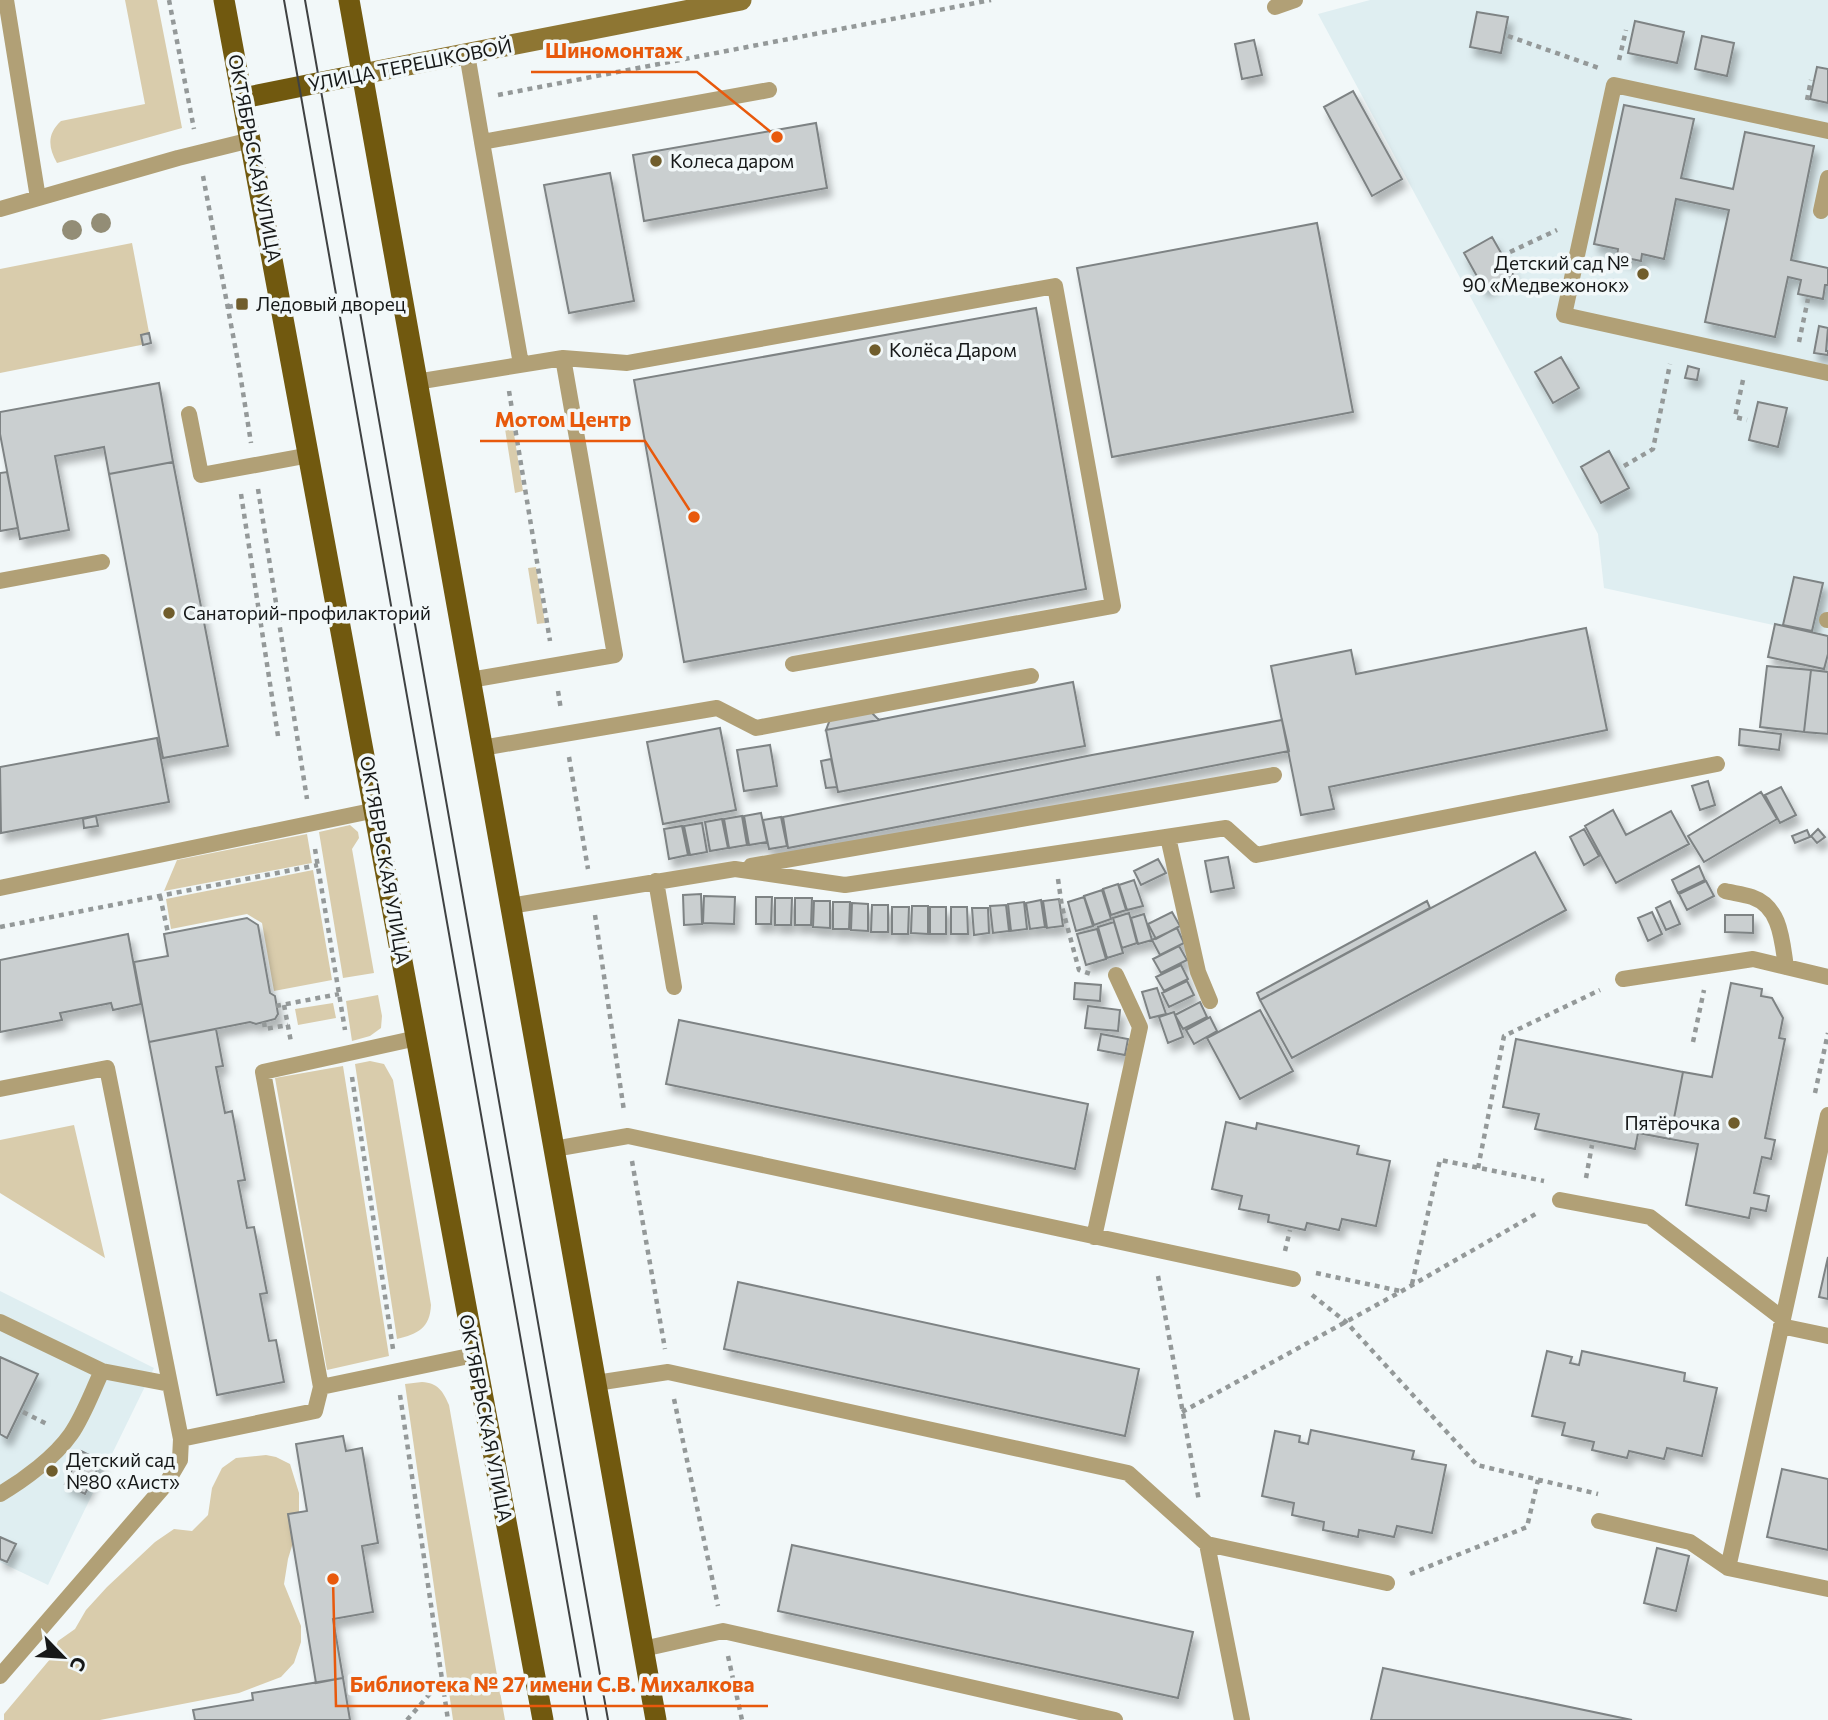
<svg xmlns="http://www.w3.org/2000/svg" width="1828" height="1720" viewBox="0 0 1828 1720" font-family="Commissioner,sans-serif">
<defs>
<filter id="shadow"><feDropShadow dx="4.5" dy="8" stdDeviation="3.5" flood-color="#0004"/></filter>
</defs>
<rect width="100%" height="100%" fill="#f2f8f9"/>
<path fill="#dfeef1" d="M1370,0h458v637l-224,-49 -6,-54 -280,-520z
M0,1291l154,77 -106,217 -48,-23z"/>
<path fill="#d9ccac" d="M125,0h32l25,128 -125,35c-9,-16 -10,-29 4,-42l84,-17z
M132,243l19,100 -151,30v-104z
M511,415l12,76 -8,2 -12,-77z
M536,567l9,56 -8,1 -9,-56z
M350,825l8,7 1,6 -7,11 22,124 -31,5 -24,-146z
M307,834l5,29 -148,28 13,-31z
M313,870l19,110 -58,11 -12,-68 -15,-9 -76,15 -5,-30z
M378,995l4,21 -1,12 -11,8 -18,5 -6,-40z
M333,1003l3,15 -38,7 -3,-16z
M370,1061l14,3 9,16 38,225c-1,23 -13,29 -34,34l-42,-275z
M343,1066l46,290 -62,14 -52,-292z
M74,1125l31,133 -105,-65v-53z
M422,1382c16,1 21,9 27,23l56,315h-52l-48,-336z
M266,1455l10,2 14,7 9,29v30l-11,36 -4,25 17,42v16l-7,21 -13,14 -42,16 -139,27h-96v-6l47,-56 7,-17 17,-12 11,-19 21,-23 48,-45 19,-13 18,2 16,-16 4,-27 10,-20 14,-10z"/>
<path fill="#cacfd0" stroke="#7e8384" stroke-width="2" filter="url(#shadow)" d="M1477,12l31,5 -7,36 -31,-6z
M1635,21l49,11 -7,31 -49,-10z
M1702,36l32,7 -7,33 -32,-7z
M1254,40l8,35 -20,4 -7,-35z
M1817,67l11,2v34l-18,-4z
M1353,91l49,88 -30,17 -48,-89z
M1624,105l70,14 -13,59 52,11 12,-57 69,14 -23,114 37,8v17h-3l-2,14 -25,-5 3,-14 -13,-3 -13,60 -70,-15 24,-112 -53,-11 -12,60 -22,-5 -1,7 -24,-5 1,-7 -24,-5z
M816,123l11,65 -183,33 -11,-66z
M610,173l24,128 -65,12 -25,-128z
M1317,223l36,189 -241,45 -35,-189z
M1492,237l21,37 -29,15 -20,-36z
M1036,308l50,281 -402,73 -50,-282z
M1819,326l9,2 -2,23h2v4l-14,-2z
M149,333l2,10 -8,2 -2,-10z
M1561,357l18,31 -26,15 -18,-31z
M1688,366l11,3 -2,11 -12,-2z
M159,383l14,79 -64,12 -5,-27 -49,9 14,74 -49,9 -20,-105v-22z
M1758,402l29,6 -9,39 -29,-7z
M1609,451l20,37 -28,15 -20,-36z
M173,462l55,284 -65,12 -54,-284z
M7,472l11,56 -18,3v-58z
M1794,577l29,6 -11,48 -29,-6z
M1775,624l53,12v18l-4,15 -56,-12z
M1586,628l21,102 -278,57 5,22 -33,6 -30,-149 80,-16 5,24z
M1767,666l44,4 -7,62 -44,-5z
M1811,670l17,2v62l-24,-2z
M1073,682l12,64 -247,46 -12,-62z
M869,710l10,10 -53,10 5,-13z
M1282,720l7,31 -501,97 -5,-31 309,-62z
M720,728l16,82 -73,14 -16,-82z
M1740,729l41,5 -2,16 -40,-5z
M157,738l12,64 -168,31 -1,-66z
M770,745l7,41 -33,5 -7,-41z
M831,759l6,28 -11,1 -5,-27z
M1708,781l7,24 -15,5 -8,-24z
M1781,787l15,28 -16,8 -15,-28z
M1761,792l16,27 -73,43 -16,-26z
M1613,810l13,25 45,-24 18,33 -73,39 -31,-57z
M761,813l6,29 -18,3 -5,-29z
M96,816l2,10 -14,2 -1,-9z
M742,816l5,29 -18,3 -5,-29z
M781,817l6,29 -18,3 -6,-29z
M722,819l6,29 -18,3 -5,-29z
M702,823l5,29 -17,3 -6,-29z
M682,826l6,29 -19,4 -5,-30z
M1584,829l15,27 -15,9 -14,-28z
M1818,829l7,8 -8,6 -6,-7z
M1807,830l3,7 -15,6 -3,-7z
M1535,852l31,58 -274,148 -32,-58z
M1228,857l6,31 -23,4 -6,-31z
M1158,859l8,14 -25,12 -7,-14z
M1699,866l6,14 -27,13 -6,-13z
M1134,880l9,26 -16,4 -8,-25z
M1706,881l8,15 -27,14 -8,-16z
M1118,884l8,26 -15,5 -8,-26z
M1102,890l9,29 -17,6 -10,-29z
M701,894l1,30 -18,1 -1,-30z
M704,896l31,1 -1,27 -31,-1z
M756,897h16l-1,27h-15z
M1084,897l9,29 -17,5 -8,-29z
M775,898h17l-1,27h-16z
M795,898h17l-1,27h-16z
M1059,899l4,27 -16,2 -4,-27z
M1041,900l4,27 -15,2 -4,-26z
M814,901h16v27l-17,-1z
M1427,901l3,7 -170,92 -3,-7z
M1670,901l10,23 -14,6 -10,-22z
M833,902h17l-1,27h-16z
M1024,902l3,27 -16,2 -3,-27z
M852,903l16,1v27l-17,-1z
M872,905h16v27h-17z
M1006,905l3,26 -16,2 -3,-27z
M912,906h16v28l-17,-1z
M892,907h17l-1,27h-16z
M930,907h16v27h-16z
M951,907h16l1,27h-17z
M972,908h16l1,25 -15,2z
M1172,912l8,14 -24,13 -8,-15z
M1652,912l10,22 -14,7 -10,-23z
M1129,913l8,30 -15,5 -9,-30z
M1144,914l8,26 -14,4 -7,-26z
M1725,915h28v18l-28,-1z
M247,918l11,7 12,68 5,3 3,18 -3,5 -19,5 -6,-2 -101,20 -15,-80 34,-6 -4,-22z
M1114,922l9,31 -16,5 -9,-31z
M1177,928l7,15 -24,12 -8,-15z
M1097,929l9,30 -20,6 -9,-31z
M128,934l13,70 -28,6 -2,-7 -51,10 2,7 -62,12v-72z
M1179,946l8,14 -26,13 -8,-14z
M1181,965l7,14 -24,12 -8,-14z
M1187,981l7,14 -25,12 -7,-14z
M1075,983l26,2 -1,16 -26,-2z
M1731,983l31,6 -1,7 11,2 11,20 -4,20 6,1 -20,99 10,2 -4,19 -9,-2 -8,36 15,3 -3,15 -15,-3 -2,10 -63,-13 12,-61 -28,-5 13,-67 29,5z
M1157,988l9,26 -16,4 -8,-26z
M1200,1002l7,15 -24,12 -8,-14z
M1088,1006l32,4 -2,21 -33,-3z
M1260,1010l33,61 -53,28 -33,-61z
M1174,1012l9,25 -15,6 -9,-26z
M1210,1017l7,14 -23,13 -8,-14z
M679,1020l409,84 -13,65 -409,-85z
M216,1029l7,37 -7,1 9,46 7,-2 13,69 -7,1 9,47 7,-1 13,66 -7,1 9,47 7,-1 8,42 -67,13 -68,-353z
M1101,1034l27,5 -3,16 -27,-5z
M1516,1039l167,33 -13,67 -32,-6 -3,16 -100,-20 4,-15 -36,-7z
M1226,1122l30,7 1,-6 102,23 -2,8 33,7 -14,65 -34,-7 -3,11 -32,-7 -2,7 -37,-8 1,-7 -30,-6 3,-13 -30,-7z
M1828,1257v42l-9,-2z
M738,1282l401,87 -14,67 -401,-87z
M1547,1351l25,6 -2,6 9,2 3,-14 103,22 -1,8 33,7 -15,68 -35,-8 -3,11 -35,-8 -2,7 -35,-8 2,-8 -32,-7 3,-12 -33,-7z
M0,1357l38,17 -31,64 -7,-4z
M1311,1430l103,21 -2,8 34,6 -14,68 -35,-7 -3,11 -35,-7 -1,7 -35,-7 1,-8 -32,-7 2,-12 -32,-7 13,-65 25,5 -1,6 9,2z
M343,1436l3,15 16,-3 16,95 -16,3 11,66 -40,7 10,59 -27,5 -28,-169 19,-3 -11,-67z
M81,1451l20,10 -16,33 -20,-10z
M1782,1469l46,10v71l-61,-13z
M0,1537l16,7 -9,18 -7,-3z
M792,1545l401,87 -15,66 -400,-87z
M1657,1548l32,8 -13,55 -32,-8z
M1383,1668l249,52h-261z
M343,1678l7,42h-155l-2,-10 60,-10 -1,-7z"/>
<g fill="none" stroke-linecap="round" stroke-linejoin="round">
<path stroke="#949999" stroke-width="4.5" stroke-dasharray="5 5" stroke-linecap="butt" d="M169,0l25,129
M1508,36l91,32
M1619,60l7,-30
M498,95l493,-95
M1807,100l4,-20
M203,176l36,191 12,76
M1510,252l47,-22
M228,307l14,-3
M1799,342l9,-43
M1743,380l-8,37 12,3
M509,391l41,250
M1624,466l29,-17 17,-85
M258,489l49,310
M241,494l37,242
M558,691l3,19
M569,757l19,112
M315,849l30,181
M1058,879l4,28 17,63 12,4
M160,896l8,37
M595,915l29,196
M0,927l318,-62
M284,1005l7,37
M276,1006l63,-12
M264,1022l1,7 23,-4
M1693,1042l11,-52
M352,1077l41,272
M1815,1093l13,-60
M632,1161l33,188
M1478,1168l26,-132 96,-46
M1586,1178l6,-33
M1285,1251l5,-21
M1316,1273l84,18
M1158,1276l41,225
M1412,1284l28,-124 104,21
M1312,1295l34,27 131,143 121,29
M400,1395l48,325
M674,1399l44,207
M23,1412l24,12
M1182,1412l220,-121 137,-79
M1410,1574l117,-47 11,-47
M728,1656l14,64
M407,1720l34,-39"/>
<path stroke="#b1a076" stroke-width="16" d="M6,0l32,198
M1275,7l20,-7
M467,54l15,88 287,-52
M1828,131l-214,-46 -50,230 264,58
M482,142l39,222
M0,209l178,-51 73,-18
M1821,211l7,-33
M416,382l147,-24 64,5 428,-77 58,320 -320,58
M189,414l12,61 109,-20
M0,581l102,-19
M1827,620h1
M470,680l145,-25 -52,-297
M482,748l235,-40 39,20 275,-52
M1168,837l30,135 12,29
M751,866l523,-91
M656,881l18,106
M0,888l376,-78
M1725,891c8,2 18,3 27,6 29,10 30,44 34,70
M510,906l225,-37 110,16 381,-57 30,27 461,-91
M1623,979l130,-20 75,18
M0,1089l107,-21 74,371
M554,1149l74,-13 665,143
M1560,1200l90,17 133,102
M1094,1237l46,-210 -24,-52
M0,1322l102,49 68,13
M1781,1326l47,10
M596,1383l72,-11 460,101 79,71 180,39
M321,1387l-58,-315 154,-34
M0,1494c24,-14 55,-37 71,-60 13,-19 21,-42 31,-63
M1599,1521l91,21 38,26 100,21
M1207,1544l35,176
M1728,1568l100,-453
M643,1649l80,-18 392,89
M0,1676l166,-192 14,-24 1,-21 134,-28 6,-24 153,-32"/>
<path stroke="#8e7633" stroke-width="21" d="M362,74l379,-74"/>
<path stroke="#71590f" stroke-width="21" d="M224,0c109,573 211,1147 319,1720
M349,0l307,1720
M243,98l119,-24"/>
<path stroke="#3f4142" stroke-width="2" d="M284,0l304,1720
M305,0l303,1720"/>
</g>
<g fill="#938d76">
<circle cx="101" cy="223" r="10"/>
<circle cx="72" cy="230" r="10"/>
</g>
<g fill="#705d2c" stroke="#f2f8f9" stroke-width="2.5">
<circle cx="656" cy="161" r="7"/>
<circle cx="1643" cy="274" r="7"/>
<rect x="235" y="297" width="14" height="14" rx="3.5"/>
<circle cx="875" cy="350" r="7"/>
<circle cx="169" cy="613" r="7"/>
<circle cx="1734" cy="1123" r="7"/>
<circle cx="52" cy="1471" r="7"/>
</g>
<g text-anchor="middle" stroke-width="7" stroke-linejoin="round" paint-order="stroke">
<g font-size="19" fill="#161818" stroke="#f2f8f9">
<text transform="translate(410 65) rotate(-11)" y="7">УЛИЦА ТЕРЕШКОВОЙ</text>
<text transform="translate(255 158) rotate(79)" y="7">ОКТЯБРЬСКАЯ УЛИЦА</text>
<text transform="translate(385 860) rotate(80)" y="7">ОКТЯБРЬСКАЯ УЛИЦА</text>
<text transform="translate(486 1418) rotate(79)" y="7">ОКТЯБРЬСКАЯ УЛИЦА</text>
</g>
<g font-size="19" fill="#161818" stroke="#f2f8f9" text-anchor="start">
<text x="670" y="168">Колеса даром</text>
<text x="1629" y="270" text-anchor="end">Детский сад №<tspan x="1629" dy="22">90 «Медвежонок»</tspan></text>
<text x="256" y="311">Ледовый дворец</text>
<text x="889" y="357">Колёса Даром</text>
<text x="183" y="620">Санаторий-профилакторий</text>
<text x="1720" y="1130" text-anchor="end">Пятёрочка</text>
<text x="66" y="1467">Детский сад<tspan x="66" dy="22">№80 «Аист»</tspan></text>
</g>
</g>
<path fill="none" stroke="#e8590c" stroke-width="2.5" d="M777 137L697 72H531M694 517L645 441H480M333 1579L336 1706H768"/>
<g fill="#e8590c" stroke="#f2f8f9" stroke-width="2.5">
<circle cx="777" cy="137" r="7"/>
<circle cx="694" cy="517" r="7"/>
<circle cx="333" cy="1579" r="7"/>
</g>
<g font-size="21" text-anchor="middle" font-weight="bold" fill="#e8590c" stroke="#f2f8f9" stroke-width="7" stroke-linejoin="round" paint-order="stroke">
<text x="614" y="58">Шиномонтаж</text>
<text x="563" y="427">Мотом Центр</text>
<text x="552" y="1692">Библиотека № 27 имени С.В. Михалкова</text>
</g>
<g transform="translate(63 1657) rotate(115)" stroke="#f2f8f9" stroke-width="5" paint-order="stroke">
<path d="M0-5L12 26L0 18L-12 26Z" fill="#161818"/>
<text y="-10" font-size="19" font-weight="bold" text-anchor="middle" fill="#161818">С</text>
</g>
</svg>
